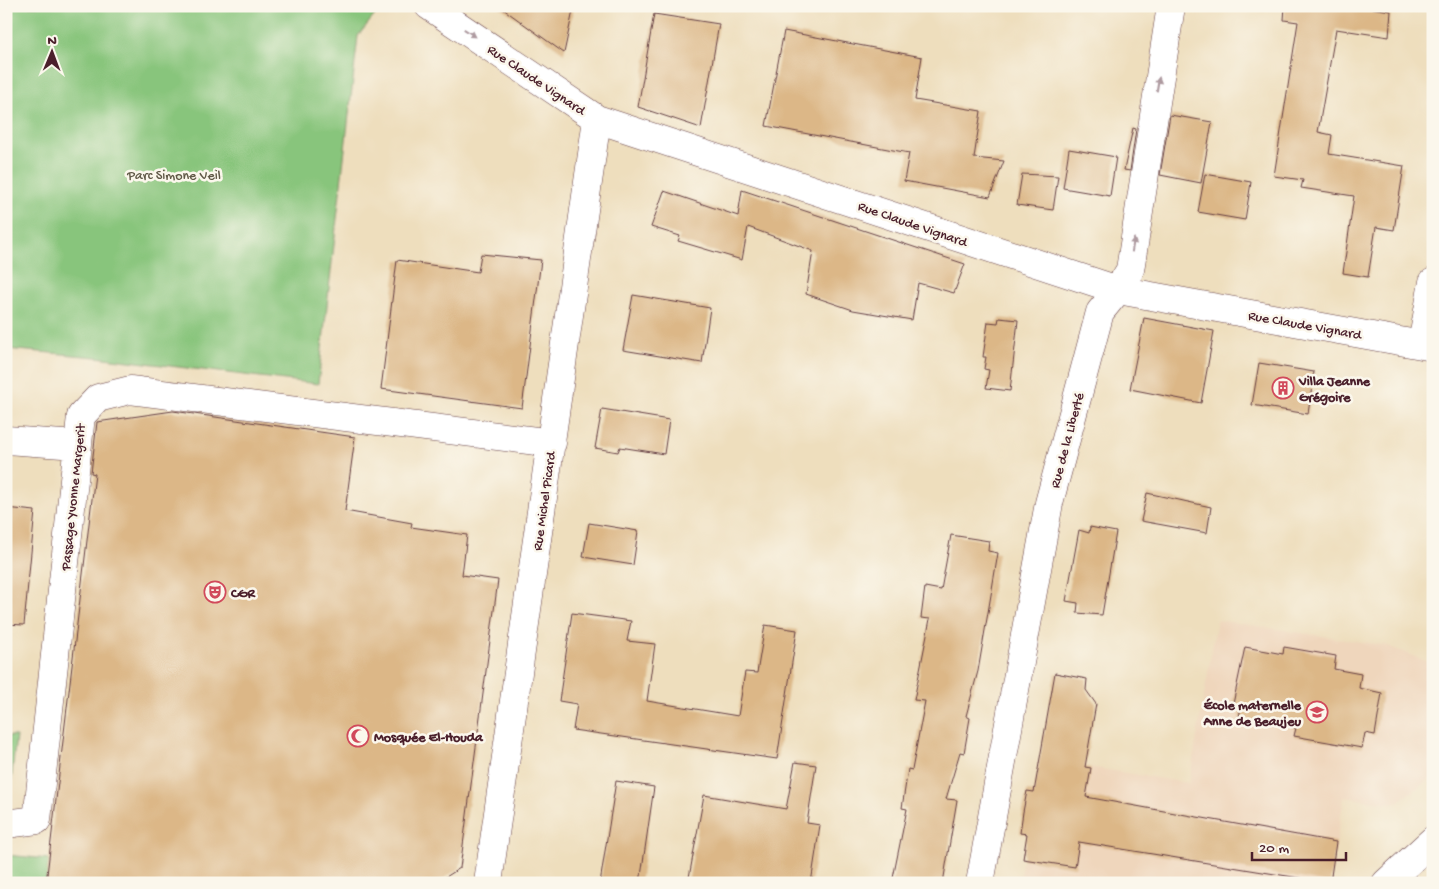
<svg xmlns="http://www.w3.org/2000/svg" width="1439" height="889" viewBox="0 0 1439 889" font-family="'Gochi Hand',sans-serif">
<rect width="100%" height="100%" fill="#fbf7ec"/>
<filter id="ink" filterUnits="userSpaceOnUse"><feTurbulence type="fractalNoise" baseFrequency=".02" numOctaves="2"/><feDisplacementMap in="SourceGraphic" scale="10" xChannelSelector="R" yChannelSelector="G"/><feConvolveMatrix kernelMatrix="1 2 1 2 8 2 1 2 1" color-interpolation-filters="sRGB"/></filter>
<filter id="wash" filterUnits="userSpaceOnUse"><feTurbulence type="fractalNoise" baseFrequency=".0096" numOctaves="4" result="noise"/><feDisplacementMap in="SourceGraphic" scale="20" xChannelSelector="R" yChannelSelector="G"/><feGaussianBlur stdDeviation="1.12" result="paint"/><feColorMatrix in="noise" values="0 0 0 0 0 0 0 0 0 0 0 0 0 0 0 0 0 1.4 0 .05"/><feComposite in="paint" operator="in"/></filter>
<g filter="url(#wash)">
<rect width="100%" height="100%" fill="#eedebd"/>
<path fill="#efd6bc" d="M1217,620l171,26 45,18v113l-39,27 -50,-7 -14,86h-311l8,-49 -7,-1 3,-17 4,-25 7,1 5,-33 150,24z"/>
<path fill="#88c57b" stroke="#697253" d="M6,6h376l-24,30 -40,348 -222,-27 -90,-8z
M6,736h10l-5,48h-5z
M6,855l43,4 -3,24h-40z"/>
<g id="blocks">
<path fill="#dcb787" d="M499,6h75l-10,47z
M1285,6h73l33,5 -2,26 -53,-8 -18,103 14,3 -3,19 75,12 -10,64 -18,-3 -8,50 -25,-4 11,-77 -53,-8 2,-8 -29,-4 24,-154 -14,-2z
M654,14l65,10 -18,104 -63,-21z
M784,31l138,26 -7,43 66,11 -7,47 30,3 -14,36 -86,-16 5,-28 -143,-27z
M1170,115l42,7 -11,61 -41,-8z
M1133,128l3,1 -6,42 -6,-1z
M1069,149l47,8 -6,39 -47,-8z
M1022,174l36,2 -5,34 -36,-5z
M1205,174l46,8 -6,38 -47,-8z
M742,190l223,74 -11,29 -36,-10 -6,37 -59,-10 -47,-16 7,-43 -65,-24 -6,33 -64,-19 2,-5 -29,-9 13,-36 74,25z
M481,254l60,6 -19,148 -141,-19 16,-129 81,12z
M633,295l77,13 -8,55 -79,-13z
M999,318l19,2 -8,71 -24,-3 3,-18 -5,-1 2,-12h-3l5,-35 10,1z
M1144,318l70,13 -13,72 -71,-14z
M1259,363l55,9 -6,42 -56,-9z
M602,409l67,11 -5,34 -44,-7 -2,5 -23,-4z
M173,411l182,26 -10,74 67,12 -1,4 56,8 -5,40 36,5 -38,288 -22,14 -392,1 49,-409 -4,-1 6,-51z
M1147,493l64,14 -4,26 -66,-12z
M6,508l29,3 -11,114 -18,-1z
M589,523l49,8 -5,34 -50,-8z
M1090,527l26,5 -14,83 -25,-2 1,-10 -12,-2 13,-71 10,3z
M951,535l38,6 -1,10 10,2 -6,36 -14,82 -12,45 4,2 -6,35 -4,-1 -14,47 11,1 -14,83h-51l15,-74 -5,-1 6,-39 4,1 13,-69 -11,-1 16,-81 -9,-1 4,-31 16,3z
M572,613l59,8 -4,20 28,3 -8,57 91,15 7,-44 12,1 8,-48 32,5 -20,129 -204,-29 4,-26 -18,-3z
M1245,647l38,7 1,-7 52,9 -2,13 27,5 -2,14 23,5 -7,42 -10,-2 -3,15 -68,-12 2,-8 -57,-10 2,-12 -8,-2z
M1055,673l32,6 -1,11 10,14 -11,63 6,1 -5,29 250,45 -6,41 -251,-41 -4,25 -52,-8 4,-25 -7,-1 3,-21 4,-21 7,1z
M795,762l21,3 -9,58 13,2 -9,58h-123l16,-88 82,14z
M616,781l38,6 -14,96h-40z"/>
</g>
</g>
<g filter="url(#ink)">
<use href="#blocks" fill-opacity="0" stroke="#633c41" stroke-width="1"/>
<g fill="none" stroke-linecap="round" stroke-linejoin="round">
<g stroke="#633c41" stroke-width="29">
<path id="minor" d="M429,6l168,113 521,171 315,57
M1422,345l11,-63
M6,440l71,5
M6,824l31,-4 44,-404 17,-18 32,-8 422,53
M488,883l109,-764
M980,883l69,-380 51,-191 18,-22 12,-20 41,-264
M1386,883l47,-43"/>
</g>
<use href="#minor" stroke="#fff" stroke-width="28"/>
</g>
<defs><path id="oneway-solid" d="M-6-.8H1V-3.2L6.5 0L1 3.2V.8H-6Z" transform="scale(1.25)"/></defs>
<g fill="#ae9aa0">
<use href="#oneway-solid" transform="translate(470 33) rotate(34)"/>
<use href="#oneway-solid" transform="translate(1158 84) rotate(-81)"/>
<use href="#oneway-solid" transform="translate(1133 245) rotate(-81)"/>
</g>
</g>
<defs>
<g id="building-ring" transform="scale(1.125)"><circle r="9.5" fill="#fbf7ec" stroke="#d1495b" stroke-width="1.5"/><path d="M-4-6H4V6H1V3H-1V6H-4ZM-2.5-4.3h1.7v1.8h-1.7ZM.8-4.3h1.7v1.8H.8ZM-2.5-1h1.7V.8h-1.7ZM.8-1h1.7V.8H.8Z" fill="#d1495b"/></g>
<g id="theatre-ring" transform="scale(1.125)"><circle r="9.5" fill="#fbf7ec" stroke="#d1495b" stroke-width="1.5"/><path d="M-5-5.5Q0-4 5-5.5V0Q5 5 0 6Q-5 5-5 0ZM-3.3-2.5H-1v1.5H-3.3ZM1-2.5H3.3v1.5H1ZM-2.8 1Q0 5.5 2.8 1Z" fill="#d1495b"/></g>
<g id="school-ring" transform="scale(1.125)"><circle r="9.5" fill="#fbf7ec" stroke="#d1495b" stroke-width="1.5"/><path d="M0-5L7-2L0 1L-7-2ZM-4 1L0 2.5L4 1V4Q0 6-4 4Z" fill="#d1495b"/></g>
<g id="mosque-ring" transform="scale(1.125)"><circle r="9.5" fill="#fbf7ec" stroke="#d1495b" stroke-width="1.5"/><path d="M3.5-4.9A6 6 0 1 0 3.5 4.9A5 5 0 1 1 3.5-4.9Z" fill="#d1495b"/></g>
</defs>
<g fill-rule="evenodd">
<use href="#building-ring" x="1283" y="388"/>
<use href="#theatre-ring" x="215" y="592"/>
<use href="#school-ring" x="1317" y="712"/>
<use href="#mosque-ring" x="358" y="736"/>
</g>
<g text-anchor="middle" stroke-width="5" stroke-linejoin="round" paint-order="stroke">
<g font-size="14" fill="#4a1f2b" stroke="#fbf7ec">
<text transform="translate(537 79) rotate(34)" y="5">Rue Claude Vignard</text>
<text transform="translate(913 223) rotate(19)" y="5">Rue Claude Vignard</text>
<text transform="translate(1305 324) rotate(10)" y="5">Rue Claude Vignard</text>
<text transform="translate(1066 440) rotate(-75)" y="5">Rue de la Liberté</text>
<text transform="translate(72 497) rotate(-84)" y="5">Passage Yvonne Margerit</text>
<text transform="translate(543 501) rotate(-82)" y="5">Rue Michel Picard</text>
</g>
<g font-size="14" fill="#605947" stroke="#fbf7ec">
<text x="174" y="179">Parc Simone Veil</text>
</g>
<g font-size="14" font-weight="bold" fill="#4a1f2b" stroke="#fbf7ec" text-anchor="start">
<text x="1299" y="385">Villa Jeanne<tspan x="1299" dy="16">Grégoire</tspan></text>
<text x="231" y="597">CGR</text>
<text x="1301" y="709" text-anchor="end">École maternelle<tspan x="1301" dy="16">Anne de Beaujeu</tspan></text>
<text x="374" y="741">Mosquée El-Houda</text>
</g>
</g>
<rect width="1439" height="889" fill="none" stroke="#fbf7ec" stroke-width="25"/>
<g transform="translate(52 52) rotate(1)" stroke="#fbf7ec" stroke-width="4" paint-order="stroke">
<path d="M0-4L9 19L0 12L-9 19Z" fill="#4a1f2b"/>
<text y="-8" font-size="14" font-weight="bold" text-anchor="middle" fill="#4a1f2b">N</text>
</g>
<path d="M1252 852v8h94v-8" fill="none" stroke="#4a1f2b" stroke-width="2.5"/>
<text x="1259" y="852" font-size="15" fill="#4a1f2b" stroke="#fbf7ec" stroke-width="4" paint-order="stroke">20 m</text>
</svg>
